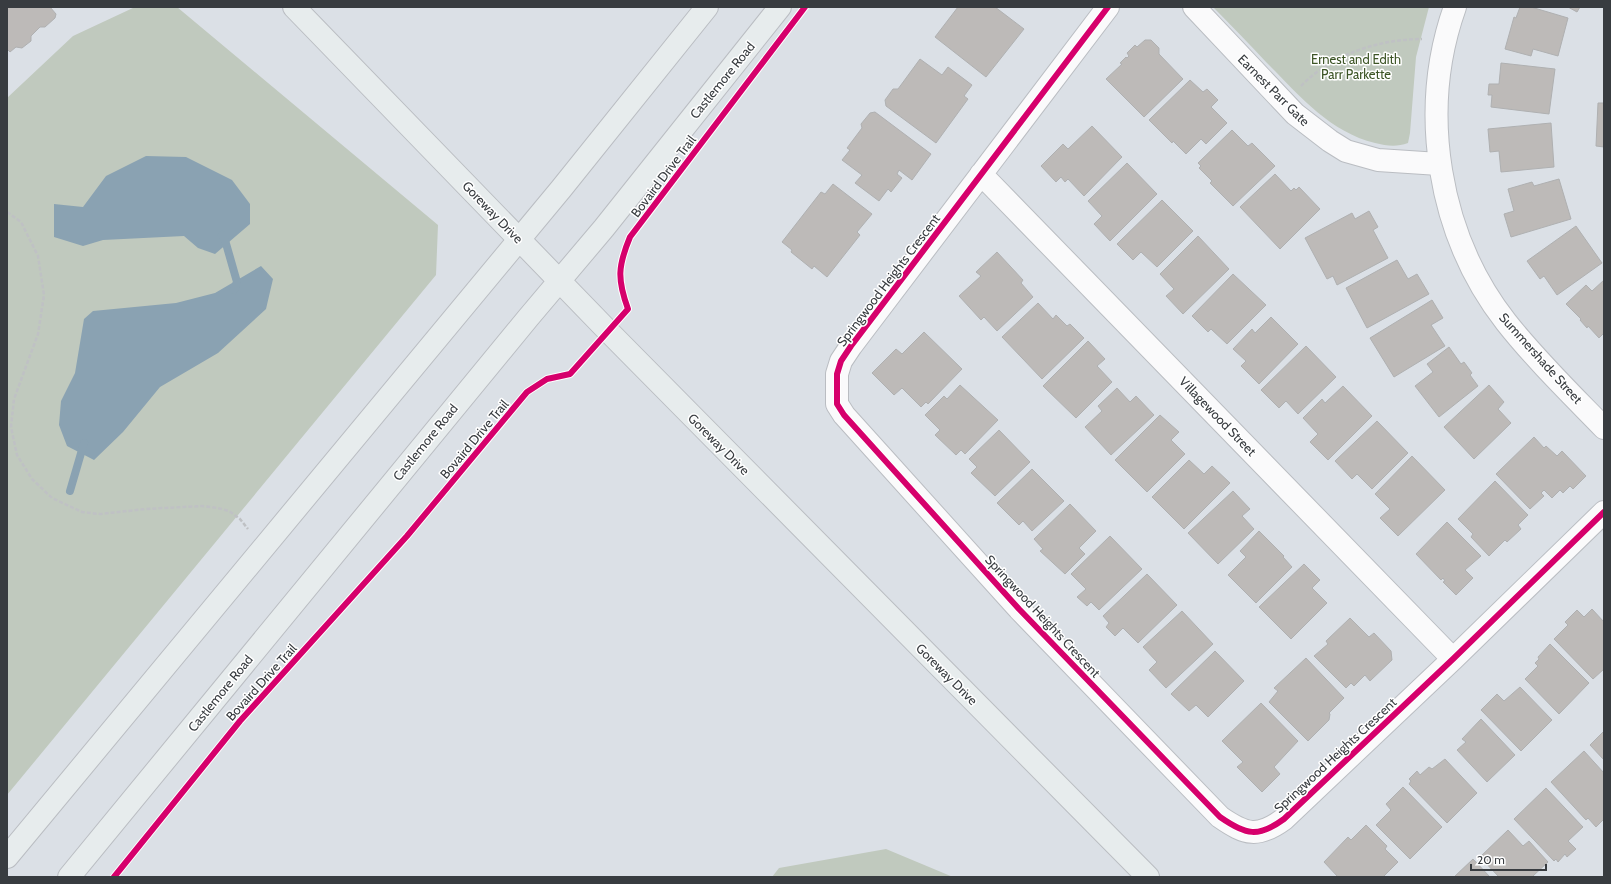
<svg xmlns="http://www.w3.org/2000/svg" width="1611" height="884" viewBox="0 0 1611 884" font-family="Cabin,sans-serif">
<rect width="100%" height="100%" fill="#dbe0e6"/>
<path fill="#c0c9be" d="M135,7h42l261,218 -2,50 -429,520v-697l66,-62z
M1213,7h216l-13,50 -6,76 -2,10c-11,4 -21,3 -33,0 -46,-11 -77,-49 -109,-81 -17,-18 -35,-37 -53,-55z
M886,849l67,28h-181l7,-9z"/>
<path fill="#8aa2b2" d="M146,156l40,1 46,23 18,24v20l-35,30 -17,-6 -14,-12 -81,4 -20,6 -29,-9v-33l29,3 23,-31z
M261,266l12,13 -7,30 -48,44 -58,34 -37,45 -29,28 -27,-14 -8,-21 2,-24 14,-28 9,-54 9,-8 83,-8 39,-10z"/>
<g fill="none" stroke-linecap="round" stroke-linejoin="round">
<path stroke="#8aa2b2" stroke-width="8" d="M222,235l3,5 12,42 -3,8
M70,491l14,-48"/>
</g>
<path fill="#bdbab8" stroke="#afb0b1" d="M7,7h43l6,7 -1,4 -10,9h-5l-9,9v5l-9,7 -6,-1 -6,5 -3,-3z
M958,7h37l29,22 -38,48 -51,-40z
M1520,7h11l37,11 -10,38 -25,-7 -2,7 -26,-7 9,-32 2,1z
M1568,7h12l-3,5z
M1145,40h6l8,8v6l24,25 -39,38 -38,-38 16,-15 -2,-1 6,-6 1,1 2,-2 -2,-3 8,-8 2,2z
M920,59l22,16 6,-8 24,18 -8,11 4,3 -32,44 -50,-37 -1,-6 8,-11h5z
M1501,63l54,6 -6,45 -58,-7 1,-12h-4l1,-11h10z
M1190,80l13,12 4,-3 11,11 -7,7 16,16 -21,21 -5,-5 -15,15 -13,-13 -1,2 -23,-23z
M1598,103h6v44l-8,-1z
M875,112l56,42 -19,26 -13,-10 -2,4 5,4 -11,14 -3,-3 -9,12 -24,-18 7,-8 -20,-15 8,-10 -3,-2 15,-20 -1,-4 9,-11z
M1551,123l3,44 -53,5 -2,-21 -9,1 -2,-23z
M1092,126l30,31 -38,39 -16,-17 -3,3 -4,-5 -5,5 -15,-16 22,-22 5,5z
M1232,130l16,16 4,-3 23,23 -42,40 -23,-23 2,-2 -13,-13 2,-2 -3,-3z
M1127,163l30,31 -47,47 -16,-17 8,-8 -14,-15z
M1275,174l16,17 3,-3 2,2 3,-3 21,22 -40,40 -40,-42z
M1559,179l12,40 -60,18 -7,-23 10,-3 -6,-22 24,-7 2,4z
M833,184l39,30 -15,18 3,3 -33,42 -13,-11 -2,3 -21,-17 1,-2 -10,-8 39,-50 4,2z
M1162,200l31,31 -36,36 -16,-15 -8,8 -16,-16z
M1369,211l9,16 -5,3 15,28 -51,27 -4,-9 -6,3 -22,-41 47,-25 3,6z
M1576,226l26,37 -45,32 -13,-19 -4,3 -13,-18z
M1198,236l31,33 -46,45 -17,-18 8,-7 -14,-15z
M997,252l26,28 -2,3 12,14 -36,34 -13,-14 -3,3 -22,-24 22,-20 -5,-4z
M1397,260l11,19 9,-5 12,20 -62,34 -21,-40z
M1233,274l33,31 -39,39 -16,-15 -3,3 -16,-16z
M1604,280v53l-5,5 -11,-12 -1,2 -7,-8 1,-1 -15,-15 20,-19 6,6z
M1432,300l11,18 -12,7 14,21 -51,31 -24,-39z
M1038,303l15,16 3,-4 11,11 3,-2 14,14 -42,41 -40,-42z
M1271,317l27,27 -39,40 -18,-18 5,-5 -13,-12 19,-20 3,4z
M924,332l38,37 -34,35 -2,-2 -5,5 -19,-19 -8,7 -22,-22 24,-24 6,5z
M1088,341l17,18 -8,7 15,16 -36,36 -33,-32z
M1306,346l30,31 -38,37 -12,-13 -7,7 -18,-18z
M1449,347l12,17 3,-2 8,11 -2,2 8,11 -39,31 -24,-31 18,-14 -6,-8z
M960,385l38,35 -33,34 -4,-4 -5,5 -21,-20 5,-5 -15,-15 19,-19 3,3z
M1489,385l15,17 -6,7 13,14 -37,36 -30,-32z
M1343,386l29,30 -44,44 -18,-18 8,-8 -15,-16 19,-19 3,4z
M1117,388l13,14 6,-6 18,19 -43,40 -26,-28 17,-16 -4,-5z
M1160,415l19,17 -8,8 14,14 -38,38 -32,-32z
M1377,421l31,32 -36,36 -15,-15 -5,5 -17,-18z
M999,430l31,32 -35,34 -24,-23 6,-6 -8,-8z
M1534,437l10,11 2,-2 11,10 5,-5 24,25 -13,13 -3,-3 -7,7 -3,-3 -8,8 -8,-8 -3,3 3,3 -14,13 -34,-35z
M1412,456l33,34 -47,46 -18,-18 10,-9 -15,-15z
M1189,460l15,14 8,-8 18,17 -46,46 -32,-32z
M1032,469l32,32 -32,30 -9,-10 -4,4 -22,-22z
M1495,481l33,34 -10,10 3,4 -14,13 -2,-2 -16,16 -18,-19 2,-3 -15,-15z
M1233,491l17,18 -8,7 12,13 -36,35 -30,-31z
M1070,504l26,27 -17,17 6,6 -20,20 -25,-23 3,-2 -9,-10z
M1447,522l34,34 -16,14 8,8 -17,17 -13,-13 2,-1 -2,-3 -2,2 -25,-26z
M1259,531l25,25 -1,1 9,10 -36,36 -28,-28 18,-18 -6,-6z
M1110,536l32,33 -43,41 -8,-8 -4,4 -10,-9 9,-8 -15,-15z
M1304,564l16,16 -8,8 15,15 -36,36 -32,-32z
M1147,574l30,31 -39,38 -15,-15 -8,8 -9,-9 3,-4 -6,-7z
M1592,609l12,13v47l-11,10 -39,-40 14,-14 -3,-3 12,-12 7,7z
M1182,611l31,33 -47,44 -17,-18 8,-8 -14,-15z
M1350,618l19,19 5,-4 17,18 1,9 -22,21 -5,-6 -11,11 -3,-3 -5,5 -32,-32 14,-12 -2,-3z
M1550,644l39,39 -30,31 -34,-35 13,-13 -3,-3 4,-4 -1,-2z
M1215,651l29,30 -36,36 -12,-12 -7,6 -18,-17z
M1306,658l38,40 -15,15 1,1 -1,6 -21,21 -39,-39 9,-11 -4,-3z
M1520,687l32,33 -31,31 -40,-41 16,-16 7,7z
M1261,703l37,38 -24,26 6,7 -18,18 -25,-25 6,-5 -21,-21z
M1481,719l34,36 -28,27 -30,-32 9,-8 -4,-3z
M1604,731v29l-14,-15z
M1584,751l20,22v46l-8,8 -8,-9 -2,2 -35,-38z
M1445,759l32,34 -30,30 -38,-39 2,-3 -2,-2 8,-8 3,4 9,-8 3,2z
M1403,787l39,40 -32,32 -34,-34 15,-15 -5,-6z
M1546,788l37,39 -15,14 8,8 -9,8 -2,-3 -7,8 -2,-3 -2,2 -40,-42z
M1366,825l21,21 -2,3 13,13 -15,15h-45l-14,-15 24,-25 3,3z
M1508,830l15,16 6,-5 19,21 -15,14 1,1h-35l-19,-20z
M1473,859l17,18h-36z"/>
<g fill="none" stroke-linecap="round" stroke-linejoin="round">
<g stroke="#babdc2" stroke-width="24">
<path id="street" d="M1108,7l-257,339 -10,15 -4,13v30l7,11 175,194 201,208c26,18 38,21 64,2l169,-160 151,-147
M1194,7l101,107 35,27 16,10 32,9 61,4
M1455,7c-37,104 -17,228 51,315 30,38 65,72 98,106
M981,174l472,485"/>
</g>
<g stroke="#babdc2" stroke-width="24">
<path id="secondary" d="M294,7l314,324 540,546
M7,857l554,-668 146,-182
M69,877l459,-559 76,-90 176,-221"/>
</g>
<path stroke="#bfc1c4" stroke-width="2.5" stroke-dasharray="4 2" stroke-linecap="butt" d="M1301,86c30,-31 78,-47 121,-47
M7,212l14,10 17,34 6,39 -6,39 -24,65 -3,28 6,28 15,24 20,19 30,14 18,2 46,-5 56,-3 16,2 11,3 11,8 8,10"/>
<use href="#street" stroke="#fafafb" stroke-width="22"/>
<use href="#secondary" stroke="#e7eced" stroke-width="22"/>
<g stroke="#fff" stroke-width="8">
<path id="cycleway" d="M1108,7l-257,339 -10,15 -4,13v30l7,11 175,194 201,208c26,18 38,21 64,2l169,-160 151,-147
M114,877l126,-156 167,-185 120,-144 20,-13 23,-5 58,-65c-11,-30 -10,-43 2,-72l175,-230"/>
</g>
<use href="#cycleway" stroke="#d6006c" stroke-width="6"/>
</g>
<g text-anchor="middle" stroke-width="3" stroke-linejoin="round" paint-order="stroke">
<g font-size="13" fill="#3c5425" stroke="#fff">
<text x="1356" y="64">Ernest and Edith<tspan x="1356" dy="15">Parr Parkette</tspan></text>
</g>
<g font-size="13" fill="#383c40" stroke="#fff">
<text transform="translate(722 80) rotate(-51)" y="5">Castlemore Road</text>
<text transform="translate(1274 90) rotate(45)" y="5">Earnest Parr Gate</text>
<text transform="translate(663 176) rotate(-53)" y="5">Bovaird Drive Trail</text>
<text transform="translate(493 212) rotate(46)" y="5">Goreway Drive</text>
<text transform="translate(888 280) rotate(-53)" y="5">Springwood Heights Crescent</text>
<text transform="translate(1541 358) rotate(48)" y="5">Summershade Street</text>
<text transform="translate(1218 416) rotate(46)" y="5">Villagewood Street</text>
<text transform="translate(474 439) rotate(-50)" y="5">Bovaird Drive Trail</text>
<text transform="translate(425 442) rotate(-51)" y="5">Castlemore Road</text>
<text transform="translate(719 444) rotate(45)" y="5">Goreway Drive</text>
<text transform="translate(1043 616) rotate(47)" y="5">Springwood Heights Crescent</text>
<text transform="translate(947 674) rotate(45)" y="5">Goreway Drive</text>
<text transform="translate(261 682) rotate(-48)" y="5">Bovaird Drive Trail</text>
<text transform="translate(220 693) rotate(-51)" y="5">Castlemore Road</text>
<text transform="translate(1335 755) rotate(-43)" y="5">Springwood Heights Crescent</text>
</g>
</g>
<rect width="1611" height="884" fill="none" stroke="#383c40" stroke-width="16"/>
<path d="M1471 864v6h75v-6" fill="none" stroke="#383c40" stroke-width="2"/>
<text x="1477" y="864" font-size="12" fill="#383c40" stroke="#ffffff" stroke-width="3" paint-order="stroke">20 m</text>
</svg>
